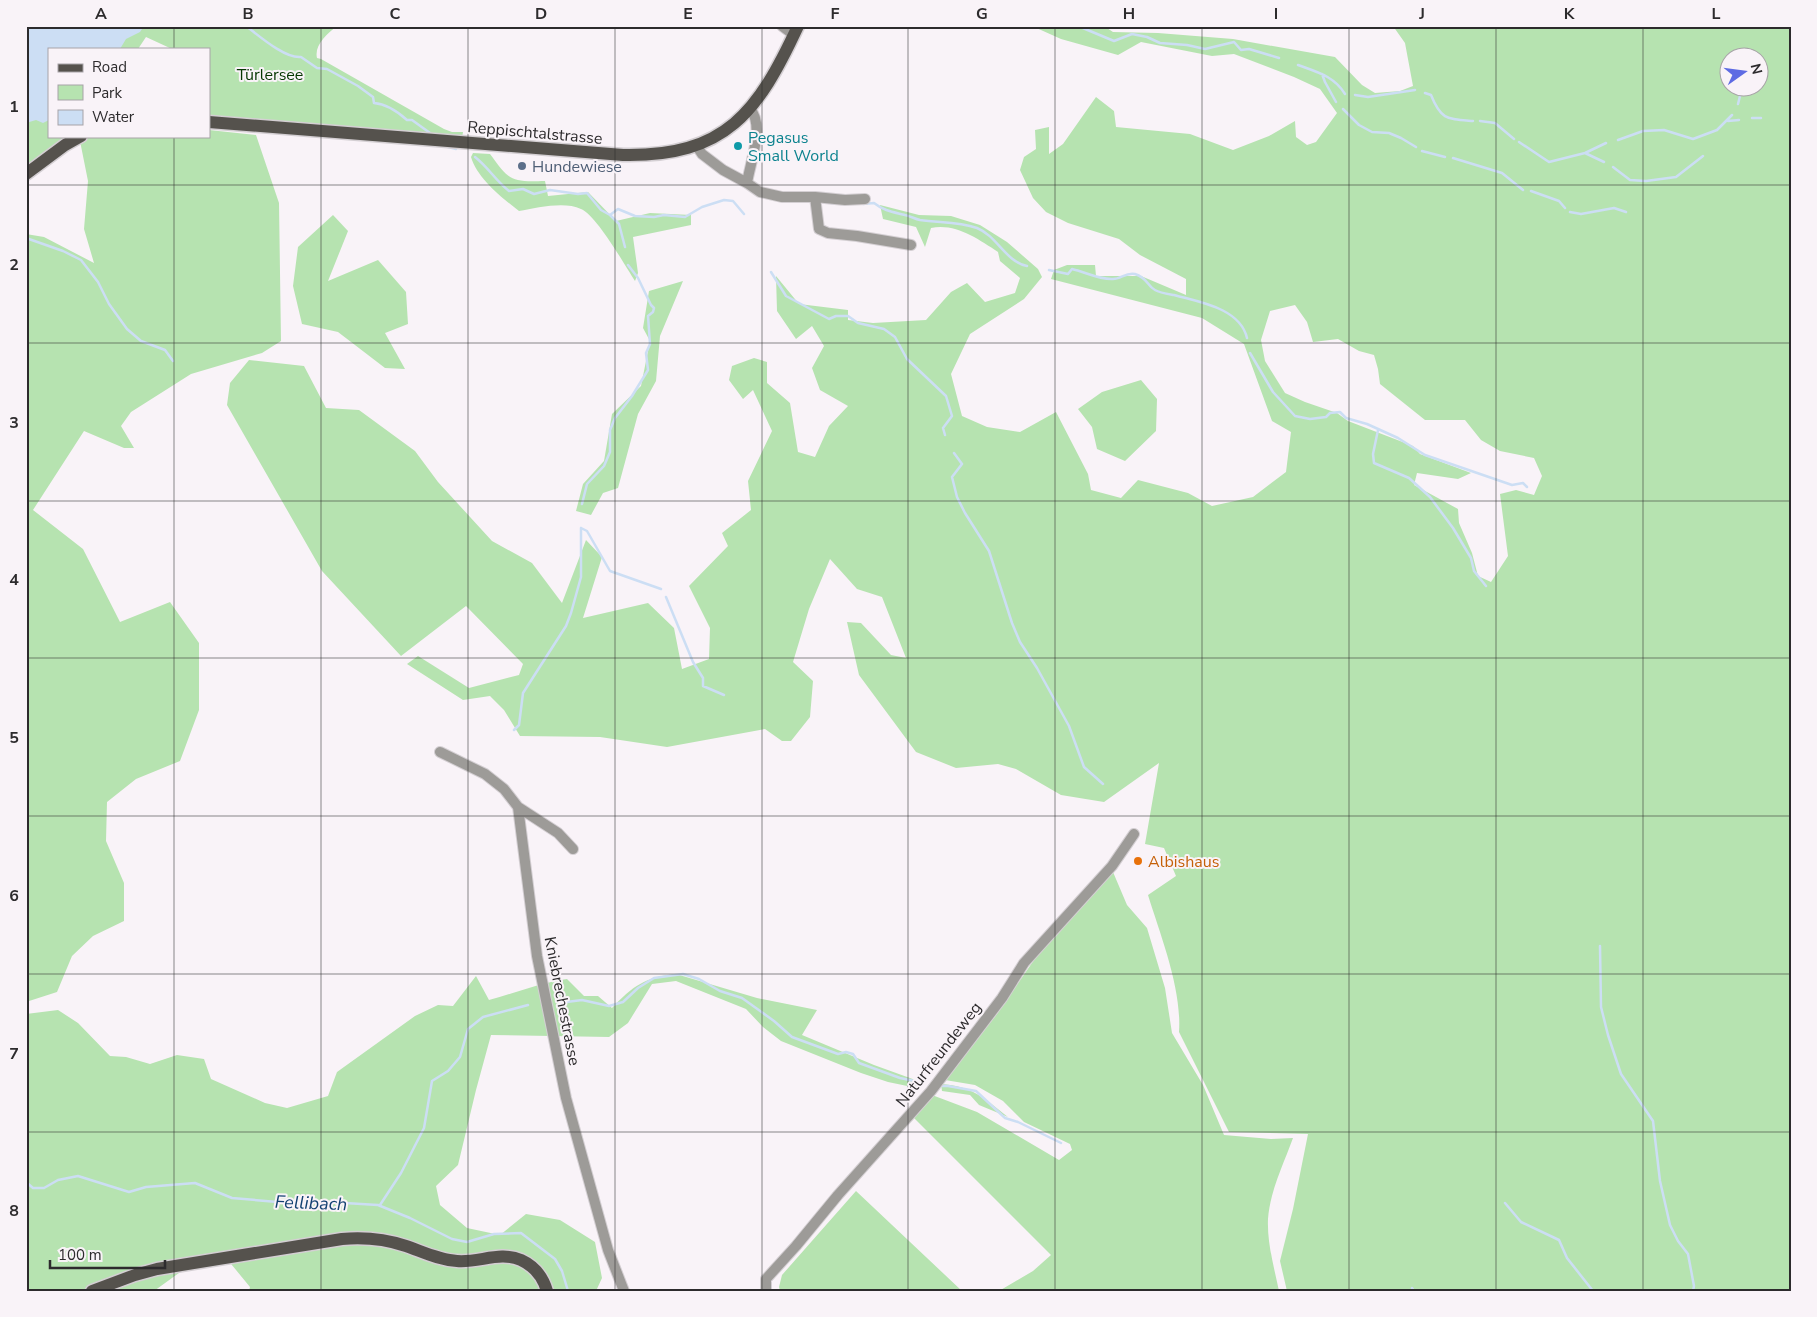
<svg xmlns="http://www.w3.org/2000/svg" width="1817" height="1317" viewBox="0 0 1817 1317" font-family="'Nunito Sans',sans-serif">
<rect width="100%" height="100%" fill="#f9f3f8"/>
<path fill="#b6e3b0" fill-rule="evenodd" d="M26,26h311c-10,8 -23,19 -20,32l4,1 123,70 8,3h11l-1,6 -253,-20v-69h-37l-26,-12 -8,12h-89v87h25l-48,32z
M1032,26h72l9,6 45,1 75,6 102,18 27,28 13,8 25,-2 13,-5 -8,-43 -12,-17h398v1265h-504l-7,-30 13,-52 15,-75 -79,-2 -50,-100c3,-43 -18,-95 -31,-137l28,-19 -12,-28 -19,-4 14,-81 -55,39 -43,-7 -45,-26 -18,-5 -42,4 -40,-16 -57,-77 -12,-53 14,1 30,32 15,3 -24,-61 -25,-8 -27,-30 -21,50 -16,53 20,19 -3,36 -19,24h-9l-17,-12 -98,18 -67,-10 -80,-1 -16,-26 -14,-14 -27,4 -56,-36 11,-8 51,32 50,-13 4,-11 -57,-58 -65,50 -79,-85 -95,-166 3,-22 19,-23 55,6 22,42 33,2 56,41 23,31 54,59 40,22 30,40 24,-63 16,17 -19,61 65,-15 26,25 8,41 27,-10 1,-31 -21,-42 39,-40 -6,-13 29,-23 -3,-29 24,-50 -19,-41 -10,9 -14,-19 3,-14 22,-8 13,4v21l23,20 8,49 17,5 14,-31 19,-20 -28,-16 -8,-22 12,-22 -12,-20 -16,13 -19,-28 -1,-35 23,28 49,6v10l25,3 53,-3 25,-28 16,-9 18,19 30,-9 5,-15 -20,-17 -2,-9c-20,-13 -42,-29 -67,-24l-6,19 -9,-20 -33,-8 -3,-14 39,10 32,1 29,9 27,17 31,27 4,8 -18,22 -54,35 -19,40 11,42 25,11 33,5 36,-20 32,62 3,16 30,8 17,-18 50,13 24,13 41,-9 33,-25 5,-40 -19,-11 -28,-77 -42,-26 -151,-39 3,-9 13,-5h28l1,11h45l45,19v-16l-46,-24 -21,-16 -51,-16 -22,-11 -13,-14 -13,-28 4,-13 12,-8 -1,-19 14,-3v27l14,-10 33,-47 18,14 2,16 74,7 43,16 36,-14 26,-15 1,16 11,8 9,-3 21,-29 -17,-24 -26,-12 -60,-23 -22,2 -71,-14 -23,13 -57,-16zM1730,58h30v30h-30zM1295,305l12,17 6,20 25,-3 21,12 15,4 4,14 2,15 45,36h40l16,20 19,11 34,7 8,18 -8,19 -18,-5 -16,4 8,62 -17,26 -13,-6 -6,-23 -13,-30 -1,-14 -44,-24 3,-12 41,6 13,-6 -51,-19 -7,-8 -65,-25 -11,-8 -32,-11 -20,-9 -20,-32 -4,-21 9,-29z
M209,130l47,5 23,68 2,138 -19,12 -71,21 -60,38 -10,14 13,22h-10l-40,-17 -51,79 50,39 37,73 50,-20 29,41v67l-19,51 -44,18 -29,23 -1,39 18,42v38l-31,15 -21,20 -15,36 -31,10v-768l18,3 50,26 -10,-34 4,-48 -9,-45h130z
M473,153l17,1c20,27 20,28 55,27l3,15 40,-4 28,29 34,-8 41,2v10l-58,12 5,36 -3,8c-11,-17 -38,-65 -54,-72 -17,-8 -44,-1 -62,2 -17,-13 -42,-33 -48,-54z
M333,215l15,16 -20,50 50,-21 28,32 2,32 -23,9 20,36 -20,-1 -47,-36 -36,-8 -9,-38 5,-39z
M683,281l-23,55 -4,45 -18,33 -20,74 -15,5 -12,22 -15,-4 7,-27 21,-23 8,-47 29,-28 9,-45 -7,-13 6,-37z
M1141,380l16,19 -1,32 -31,30 -28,-12 -5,-22 -14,-18 24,-17z
M1113,872l14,33 20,23 18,60 7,45 31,52 21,50 47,4 22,-1c-9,25 -23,53 -25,81 -1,24 6,48 11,72h-280l34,-20 18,-16 -139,-139 20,-21 45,17 82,48 13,-10 -2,-6 -46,-22 -21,-21 -28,-16 -30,-5 52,-66 48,-70z
M676,974l81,24 60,12 -15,25 72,30 47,17 -4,6 -29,-6 -27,-9 -80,-32 -18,-14 -17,-18 -70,-28 -24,3 -24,39 -19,14 -118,-2 -15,55 -18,75 -22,21 4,19 27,23 33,7 26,-21 34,6 35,22 7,36 -6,13h-347l1,-4 -23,-28 -37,6 -36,26h-128v-277l32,-4 20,13 32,33 16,1 24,7 27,-9 27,4 7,20 54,24 22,5 41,-12 9,-24 78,-56 23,-11 15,1 23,-30 13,24c26,-7 51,-17 78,-21l17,17h14l14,12c21,-22 33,-31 64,-34z
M941,1084c32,2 44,15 67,33l-29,-12 -9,-10 -28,-4z
M856,1191l106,100h-182l-1,-4 3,-12z"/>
<path fill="#ccdef4" d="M26,26h118l-4,6 -14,7 -6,10h-71v71l-6,3 -7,-3 -10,3z"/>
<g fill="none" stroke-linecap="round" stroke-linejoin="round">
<path stroke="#ccdef4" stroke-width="2.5" d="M246,26c12,9 39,33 55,31l16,11 10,1 31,17 15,11 1,6c13,1 23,8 33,17h5l18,13
M1078,26l36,15 18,-7 15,3 13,6 27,2 18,4 29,-7 7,8 8,-1 30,9
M1298,65c19,7 36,11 47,29
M1322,74l3,8 11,20
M1425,93l6,2c10,25 16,24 42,26
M1355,95l13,2 47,-7
M1738,104l4,-16
M1343,109l16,16 13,7 17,1 12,5 15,9
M1752,118h9
M1480,121l15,2 19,16
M1728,121l11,-1
M1618,140l25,-9 21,-1 29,9 24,-9 15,-15
M1519,142l30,20 36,-9 21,-10
M448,147l8,2
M1422,151l23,6
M1585,153l19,9
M475,157c13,10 21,24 34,34l14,-2 11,5 16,-4 28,4 9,-1 14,17 9,5 8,-6 17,7 19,1 10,-2 21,2 17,-10 22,-7 9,1 11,13
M1453,158l49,15 21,17
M1613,167l17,13 16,1 30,-4 27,-21
M1531,191l28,10 6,7
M831,203l11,1
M863,204l11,-1c10,8 19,9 31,12 5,1 10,4 15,5 20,3 37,1 57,8 20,8 29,34 50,38
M1570,212l11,2 33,-6 12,4
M610,215l9,9 6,23
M26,238l37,13 18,9 17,22 11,22 18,25 14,12 24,9 8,11
M1049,270l19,4 4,-5c13,3 28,11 41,10 8,0 13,-7 22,-5 13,4 12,12 20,16 5,3 13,4 19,5 25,7 66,13 73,43
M771,272l15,24 43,23 7,-3h12l10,7 26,6 11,8 12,22 39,37 6,20 -9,12 2,7
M1250,353l23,39 22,24 15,3 16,-2 4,-4 10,-1 6,6 21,6 31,14 27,17 87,30 11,-2 4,4
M1378,430l-5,24 1,9 35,15 21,19 23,31 18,30 3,13 12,15
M954,453l8,11 -10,13 5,20 8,16 24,38 23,72 8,19 17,26 32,58 15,41 19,17
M582,504l5,-20 17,-18 6,-14v-22l5,-12 17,-22 16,-26 -2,-17 4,-9 -2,-28 5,-4 1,-4 -3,-3 -13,-27 -10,-13
M581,528l6,3 23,40 51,18
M666,597l27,65 10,16v8l21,9
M514,730l5,-5 4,-32 43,-67 5,-13 10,-36v-49
M1600,946l1,61 7,28 13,39 32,47 7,60 10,44 8,16 10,13 6,32 -1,5
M559,1003l23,-3 27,6 14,-4 15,-14 16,-10 29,-4 16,5 21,12 22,7 32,23 18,16 46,17 8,-2 7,2 6,9 41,15 19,4
M940,1086h8l28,5 29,27 13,4 43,21
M26,1182l7,6h11l14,-8 20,-4 51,16 17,-5 49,-4 37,15 57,5 39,-1 50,3 32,13 42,21 15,3 27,-8 27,-1 34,26 7,12 6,20
M1505,1203l16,19 38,18 8,18 26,33
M380,1205l21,-32 23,-45 8,-47 16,-10 12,-14 8,-28 15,-12 45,-12
M1412,1288l2,3"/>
<g stroke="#d4cfd3" stroke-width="12">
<path id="minor" d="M782,26l12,9
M696,145l6,9 21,16 24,13 13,9 22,5h33l30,3 20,-1
M747,183c3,-20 18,-58 3,-74
M815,197l4,32 9,4 29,3 54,9
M440,752l45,22 19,15 14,18 19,149 29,142 42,152 16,41
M518,807l40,26 15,16
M766,1291v-12l30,-33 42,-51 93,-104 71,-93 22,-35 88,-97 22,-32"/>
</g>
<g stroke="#d4cfd3" stroke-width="15">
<path id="major" d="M209,122l414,33c103,2 135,-43 175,-129
M26,174l39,-29 16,-9
M92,1291l43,-16 22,-6 185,-30c22,-2 43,0 64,7 17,6 33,14 51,15 22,2 43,-10 64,-1 13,6 22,17 26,31"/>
</g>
<use href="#minor" stroke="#9d9b98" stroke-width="10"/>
<use href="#major" stroke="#55524d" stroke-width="12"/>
</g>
<path fill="none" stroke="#2d2b2d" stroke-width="1" stroke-opacity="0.55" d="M174,26v23M321,26v1265M468,26v1265M615,26v1265M762,26v1265M908,26v1265M1055,26v1265M1202,26v1265M1349,26v1265M1496,26v1265M1643,26v1265M174,136v1155M26,185h1765M26,343h1765M26,501h1765M26,658h1765M26,816h1765M26,974h1765M26,1132h1765"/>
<circle fill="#0f9aa8" stroke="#f9f3f8" stroke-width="2" cx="738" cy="146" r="5"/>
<circle fill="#5c6f8a" stroke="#f9f3f8" stroke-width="2" cx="522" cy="166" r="5"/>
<circle fill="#e8710a" stroke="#f9f3f8" stroke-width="2" cx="1138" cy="861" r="5"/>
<g text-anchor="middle" stroke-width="4" stroke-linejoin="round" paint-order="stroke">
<g font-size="16" fill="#053701" stroke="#f9f3f8">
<text x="270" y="80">Türlersee</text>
</g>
<g font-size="16" fill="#2d2b2d" stroke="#f9f3f8">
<text transform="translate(535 132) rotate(5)" y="6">Reppischtalstrasse</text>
<text transform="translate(563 1001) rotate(79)" y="6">Kniebrechestrasse</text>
<text transform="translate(938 1054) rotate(-52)" y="6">Naturfreundeweg</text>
</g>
<g font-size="16" fill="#0d838f" stroke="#f9f3f8" text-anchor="start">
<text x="748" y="143">Pegasus<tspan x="748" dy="18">Small World</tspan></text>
</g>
<g font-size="16" fill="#4e5e75" stroke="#f9f3f8" text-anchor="start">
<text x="532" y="172">Hundewiese</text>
</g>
<g font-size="16" fill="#c56008" stroke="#f9f3f8" text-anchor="start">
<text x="1148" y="867">Albishaus</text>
</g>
<g font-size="18" font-style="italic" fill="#124171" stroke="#f9f3f8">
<text transform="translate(311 1203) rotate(2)" y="6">Fellibach</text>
</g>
</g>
<rect width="1817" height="1317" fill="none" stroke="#f9f3f8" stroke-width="55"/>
<rect x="48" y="48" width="162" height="90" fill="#f9f3f8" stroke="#a7a3a7"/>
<rect x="58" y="64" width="25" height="8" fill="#55524d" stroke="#a7a3a7"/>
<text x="92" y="72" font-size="15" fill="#2d2b2d">Road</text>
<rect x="58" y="85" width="25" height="15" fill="#b6e3b0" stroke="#a7a3a7"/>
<text x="92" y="98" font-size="15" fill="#2d2b2d">Park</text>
<rect x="58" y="110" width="25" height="15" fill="#ccdef4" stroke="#a7a3a7"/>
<text x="92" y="122" font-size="15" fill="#2d2b2d">Water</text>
<g transform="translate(1744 72) rotate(76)"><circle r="24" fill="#f9f3f8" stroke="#a7a3a7"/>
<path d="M0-4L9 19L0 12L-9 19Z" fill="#5e6be3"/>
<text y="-8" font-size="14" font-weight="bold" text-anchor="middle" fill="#2d2b2d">N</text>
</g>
<path d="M50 1260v8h115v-8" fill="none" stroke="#2d2b2d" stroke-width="2.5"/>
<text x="58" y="1260" font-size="15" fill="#2d2b2d" stroke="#f9f3f8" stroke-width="4" paint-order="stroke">100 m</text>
<rect x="28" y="28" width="1762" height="1262" fill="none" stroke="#2d2b2d" stroke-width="2"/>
<g font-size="16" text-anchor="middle" font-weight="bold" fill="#2d2b2d">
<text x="101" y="19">A</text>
<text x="248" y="19">B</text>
<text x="395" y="19">C</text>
<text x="541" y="19">D</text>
<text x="688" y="19">E</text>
<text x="835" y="19">F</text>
<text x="982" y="19">G</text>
<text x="1129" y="19">H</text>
<text x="1276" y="19">I</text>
<text x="1422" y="19">J</text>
<text x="1569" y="19">K</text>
<text x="1716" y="19">L</text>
<text x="14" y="112">1</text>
<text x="14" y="270">2</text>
<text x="14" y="428">3</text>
<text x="14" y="585">4</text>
<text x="14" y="743">5</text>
<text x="14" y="901">6</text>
<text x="14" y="1059">7</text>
<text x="14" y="1216">8</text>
</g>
</svg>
